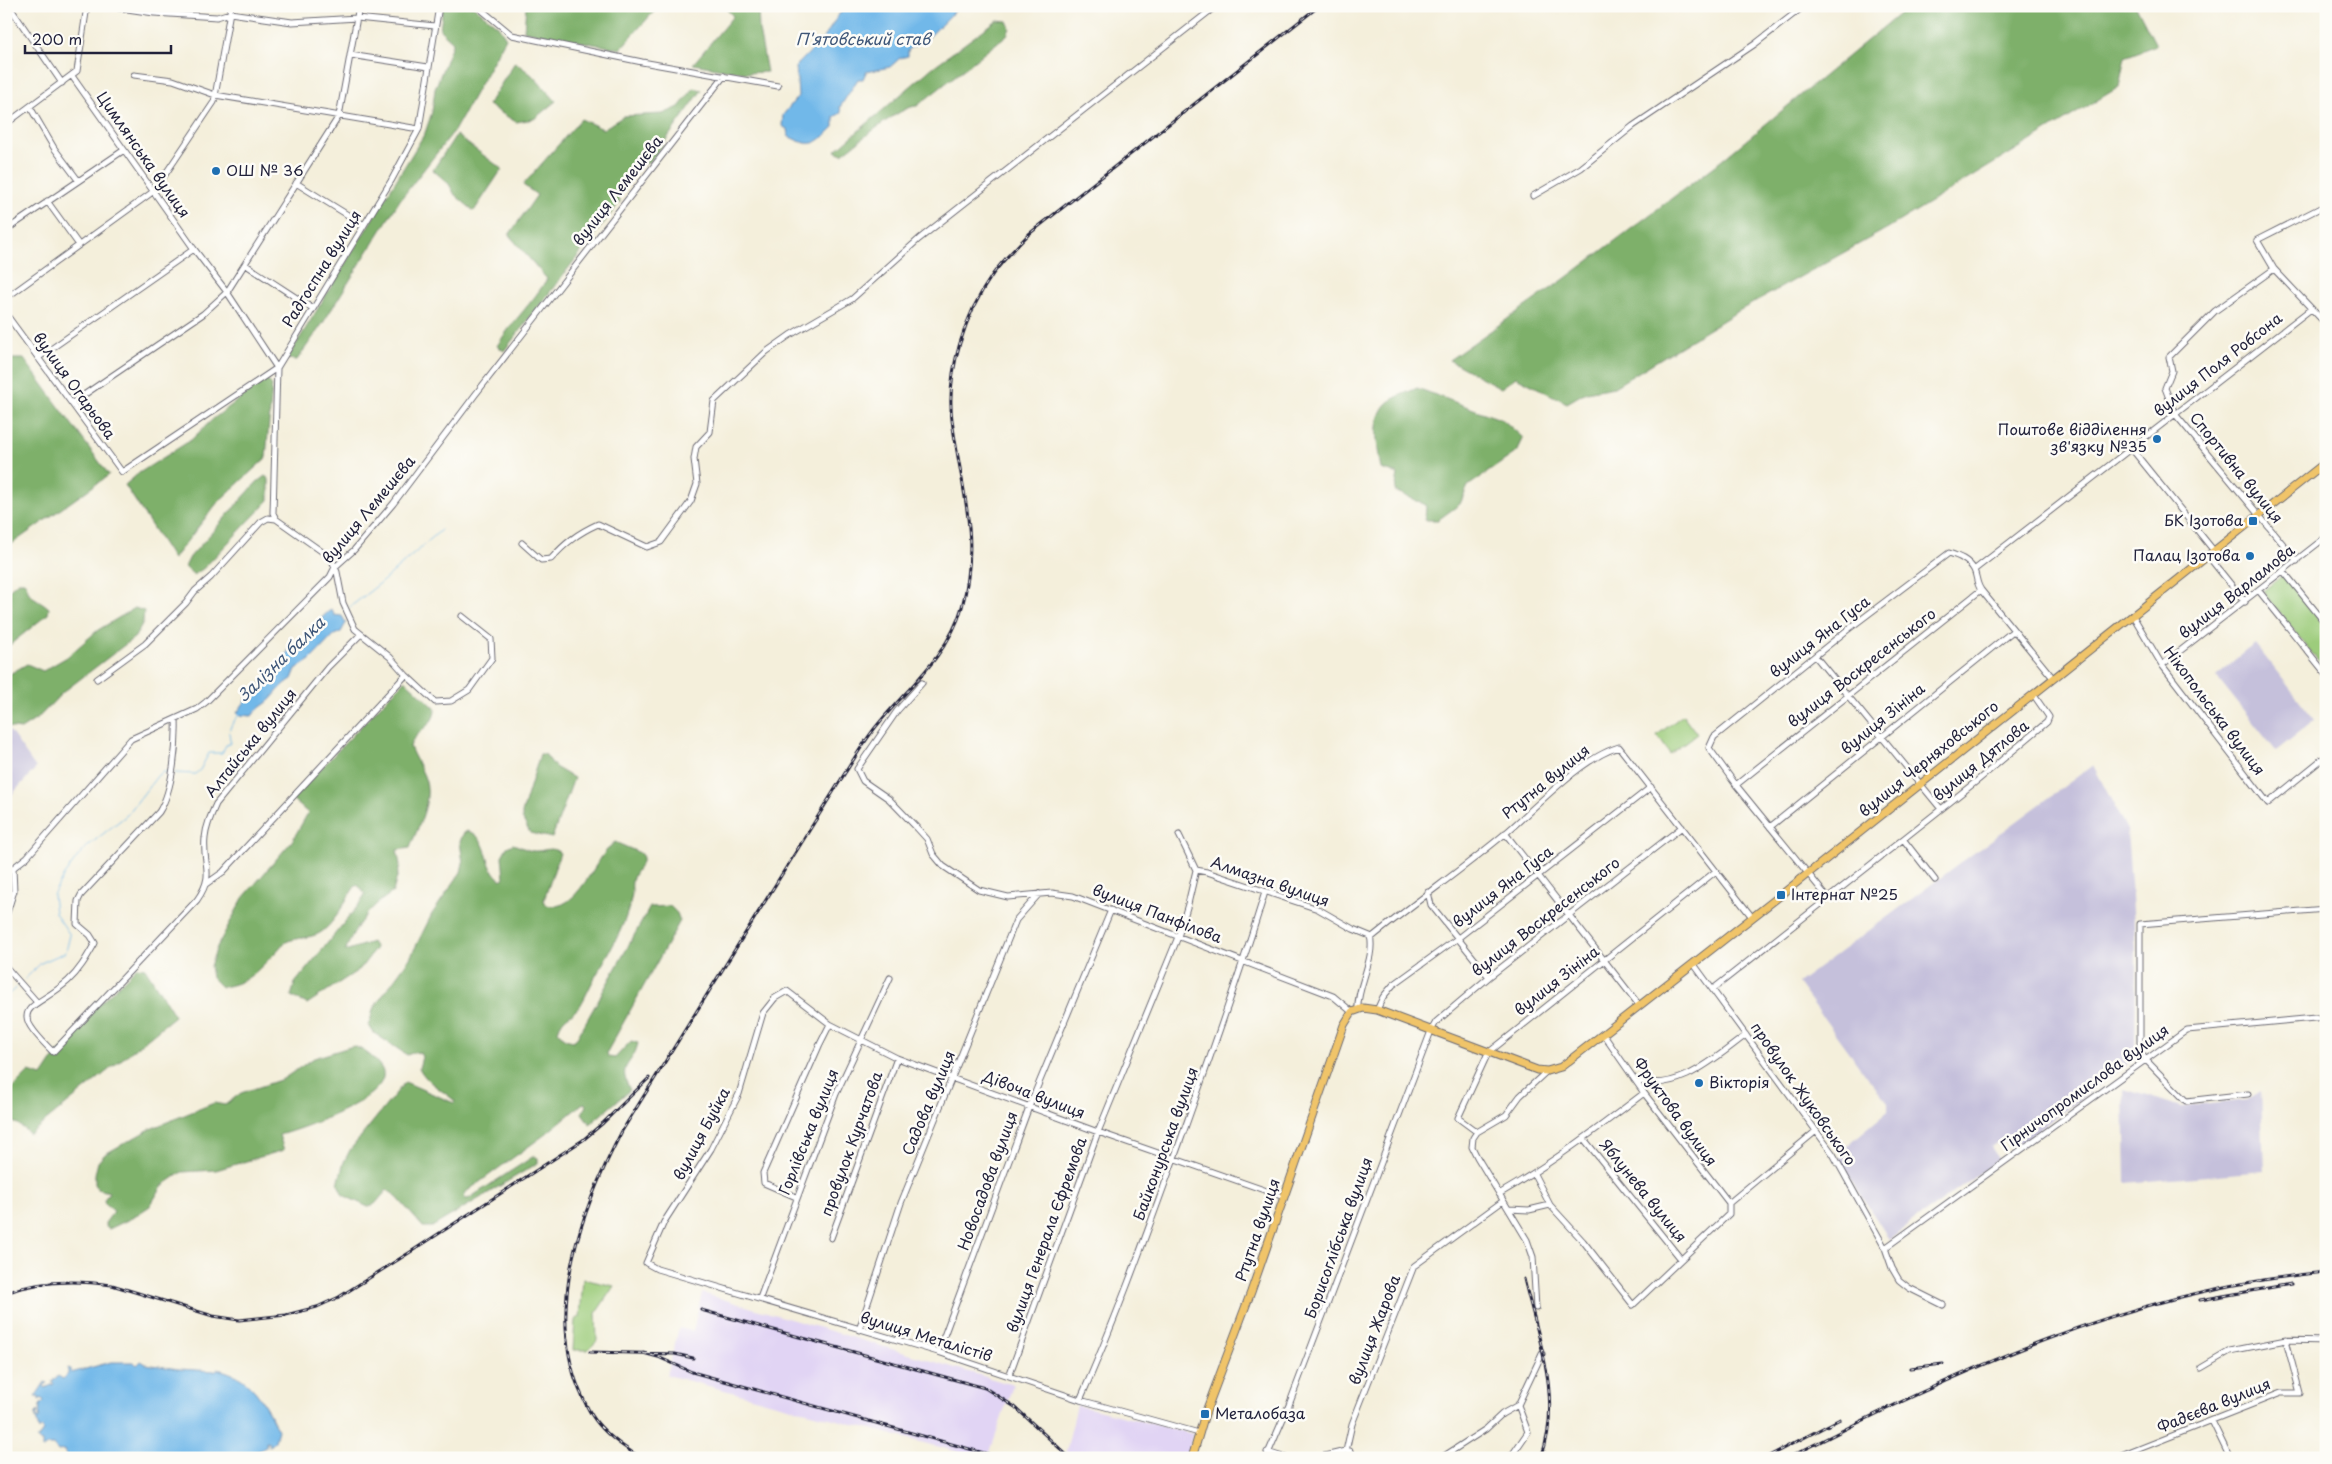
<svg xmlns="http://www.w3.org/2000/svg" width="2332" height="1464" viewBox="0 0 2332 1464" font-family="'Playpen Sans',sans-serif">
<rect width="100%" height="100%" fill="#fdfcf7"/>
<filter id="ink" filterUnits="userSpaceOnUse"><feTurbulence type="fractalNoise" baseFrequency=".02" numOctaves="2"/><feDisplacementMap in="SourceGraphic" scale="10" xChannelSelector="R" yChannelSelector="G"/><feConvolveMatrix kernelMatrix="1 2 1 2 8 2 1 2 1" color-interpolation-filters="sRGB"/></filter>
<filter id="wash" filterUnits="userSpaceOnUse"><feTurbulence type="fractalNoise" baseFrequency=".0096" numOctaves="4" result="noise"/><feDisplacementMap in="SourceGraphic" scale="20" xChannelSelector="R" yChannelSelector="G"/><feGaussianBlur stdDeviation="1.12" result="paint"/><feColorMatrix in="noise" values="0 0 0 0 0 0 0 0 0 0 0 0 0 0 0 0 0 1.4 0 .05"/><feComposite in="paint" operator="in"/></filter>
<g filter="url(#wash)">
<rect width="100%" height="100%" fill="#f4efdb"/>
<path fill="#e1d4f4" d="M702,1293l311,92 -25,73h-7l-314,-83 12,-47 14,3z
M1077,1405l116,29 -7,24 -121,-2z"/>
<path fill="#c5c0db" d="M2255,644l60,76 -39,31 -60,-75z
M6,731h4l26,37 -30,33z
M2093,765l34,65 9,120 -1,109 -116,85 -10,-10 -18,13 8,12 -110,80 -50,-79 4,-11 45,-38v-9l-22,-26 -68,-93z
M2124,1089l58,18 65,-7 14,-9 3,80 -138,12z"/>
<path fill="#9dcc7b" stroke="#60775b" d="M2284,574l42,54v43l-63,-80z
M1683,715l14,19 -27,20 -13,-19z
M583,1279l31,7 -18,27 1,28 -9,9h-15l2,-30 5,-3z"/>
<path fill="#7eb06b" stroke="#506953" d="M443,6h30l25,20 8,12 -52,93 -54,69 -77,123 -26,37 -10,-1 138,-226 7,-21 3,-23 18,-47 -13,-12z
M526,6h133l-39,43 -96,-18z
M723,6h35l1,24 8,42 -21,1 -53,-9 40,-48z
M1909,6h227l20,39 -31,12 -6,30 -231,141 -153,85 -121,74 -28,5 -19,11 -51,-26 -15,11 -52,-28 114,-80 153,-115z
M997,20l10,1 3,7 -3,7 -90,71c-17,0 -59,37 -75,48l-7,-3 98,-84z
M515,62l17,13 24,26 -22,18 -18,3 -28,-17z
M694,88l8,2 -52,72 -16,6 -16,22 2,12 -116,149 -7,-5c15,-25 35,-42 50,-67l-38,-44 28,-40 -14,-10 58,-66 22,10 21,-13 39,-2 16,-7z
M456,135l46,34 -28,42 -19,-16 -6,-11 -16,-14z
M6,359h18l85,116 -103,73z
M266,379l6,6 -6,73 -48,44 -45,57 -48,-74 14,-12 52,-33 22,-21z
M1417,388l86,32 20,18 -5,13 -50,35 -8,18 -22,16h-13l1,-15 -31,-14 3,-17 -17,-5c-3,-20 -10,-48 5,-65 7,-7 23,-12 31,-16z
M265,476l4,3v21l-65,68 -10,7 -9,-8 5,-10 67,-75z
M18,582h6c4,4 3,7 5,11 5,6 14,9 20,15l-1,6 -42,34v-56z
M135,608l9,3 -1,11 -8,15 -73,56 -24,25 -17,11 -15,-2v-51l21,-12 16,7 24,-14 31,-27z
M405,680l30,28c1,18 -21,23 -25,39 4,10 10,19 14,29 10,23 -6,50 -14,72l-13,2 3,15 -7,27c-26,17 -35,31 -48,59l27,-9 4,6 -16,21 -53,35 -16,-8 4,-13 66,-81 4,-8 -8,-10c-12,15 -19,35 -34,47 -10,8 -27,6 -37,11 -4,2 -8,8 -11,11 -18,18 -28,31 -54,34l-9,-9 -2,-12 7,-19 26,-49 49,-57 16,-28 -16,-14z
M540,754h5l10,13 19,11 -22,60 -22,-5 -8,-15v-5z
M467,831c25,6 15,38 35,49l2,-2 -2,-22 5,-9 6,-3c6,2 14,6 20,7 11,1 18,-6 27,2l-16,47 2,5c32,10 48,-48 69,-63l25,11 3,4c-1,10 -9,14 -11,24 -1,6 1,12 -1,18 -6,29 -23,55 -37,80 -5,9 -9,19 -14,27 -9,11 -17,9 -22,25l7,8 8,2 4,-3 73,-131 20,-1 7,7 3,8 -73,131 1,5 7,1 16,-17 7,2c-5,24 -22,20 -8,47l-40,34 -8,-11 4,-6 -1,-4 -3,1 -39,32 -77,56 -2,6 4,1 66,-43 4,2v5l-106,64h-9l-28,-32 -8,-5 -12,14 -7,3 -25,-12 -5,-11 6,-22 6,-12 55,-68 49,21 1,-2c-13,-11 -28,-18 -36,-33l3,-11 -2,-4 -5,-1 -8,3 -33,-22 -5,-7 4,-17 37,-51 22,-44 29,-42 2,-9 -3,-21 3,-8z
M137,967l8,1 30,48 -145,118 -12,-10 -12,-4v-25l23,-23 13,4 14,-21 21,-21 6,-14z
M353,1046c12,4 19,10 27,20 23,29 -82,64 -101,69l5,15 -68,20 -34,2 -20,14 -12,20 -18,12 -23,11 -3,-2 -1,-4 9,-12 -9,-7 -1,-4 5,-8 -11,-3 -3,-5v-10l3,-12 7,-8 45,-25 64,-26 11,2 16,-12 42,-14 31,-21z"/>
<path fill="#71b8e9" stroke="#4a6d92" d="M849,6h111l-33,33h-4l-7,7 -5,1 -3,4v5l-8,2 -10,9 -24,5 -3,7h-5l-18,28 1,6 -7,4v10c-18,17 -21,22 -46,9l-1,-7 -5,-3 1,-11 15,-19 -2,-30 28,-28 15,-24z
M332,609l2,6 8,1 4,7 -5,9 -7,3 -24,25 -14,9 -4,10c-9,5 -15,13 -21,20 -7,7 -13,8 -19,17l-13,-1 -2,-2 13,-19 10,-7 2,-7 13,-10 13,-18 1,-6c26,-4 23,-24 43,-37z
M141,1361l5,3 32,5 37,2 2,-2c36,8 45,31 61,61l-3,11 -7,6 1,-4 -3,-1v5l-20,9 -14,2h-165l-3,-8 -6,1 -5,-6h-6l-5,4v-7l-5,-2 6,-9 -1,-4 -3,3 -4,-16 3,-3 -2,6 3,2 1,-14 4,-4 -2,-3 -3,2v-3h-4l10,-15 3,1 -4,2 1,3 9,-4 -2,-3 6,-5 5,3 5,-5v-6l3,1v4l40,-11h23l3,3z"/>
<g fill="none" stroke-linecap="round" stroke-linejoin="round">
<path stroke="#71b8e9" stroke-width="1" d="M350,607l33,-26 58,-51
M175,773l20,1 5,-4 9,-17h13l4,-8 5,-2c-4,-13 -1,-18 9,-29
M25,979l16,-16 25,-11 4,-17 -15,-22 -2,-18 11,-20 15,-20 10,-10 38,-30 31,-40 5,-3h8
M6,996l10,-8"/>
</g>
</g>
<g filter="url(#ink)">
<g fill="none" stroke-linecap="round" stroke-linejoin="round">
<g stroke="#6c6a73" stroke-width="7">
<path id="minor" d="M9,6l53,77
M107,6l47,7 63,4 13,-4 62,9 65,-4 78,8
M477,6l35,29 130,27 136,24
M350,55l78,12
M134,75l39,5 42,15 204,34
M72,76l122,173 33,43 50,76 -4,145 3,6 55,39 6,14 6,31 12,26 35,28 16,18 29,27 16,-1 18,-11 23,-32 -1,-19 -29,-23
M30,107l24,41 24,32
M6,124l71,-53 10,-65
M296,183l68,42
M1533,196l48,-28 52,-42 122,-82 49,-38
M47,201l32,44
M2326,205l-69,35 17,29 52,55
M6,230l118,-80
M246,265l66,43
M2274,269l-59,42 -46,46 3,14 -7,17 10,26 122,147
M6,298l148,-107 60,-89 17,-96
M6,314l116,158 155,-104 114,-187 28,-52 20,-123
M38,358l156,-109
M72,403l131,-89 24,-22 112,-176 20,-110
M2131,448l83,103
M522,543l19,17 10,-1c14,-16 27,-26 47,-35l49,23 14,-5 30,-41 6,-17 -3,-25 2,-12 14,-15 4,-31 52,-49 24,-17 62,-36 67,-60 297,-233
M2208,556l37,46
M1974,570l337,-261
M2284,572l42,52
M2259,591l67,83
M2133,616l29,49 106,138 58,-47
M1816,657l125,152
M2162,665l164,-128
M97,679l48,-35 41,-41 9,-12 16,-14 50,-55 7,-4 8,1
M922,683l-25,28 -40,58 6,12 26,18 28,29 10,11 6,15 10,12 36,24 29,7 44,-4 21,3 260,100 19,16
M176,719c1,26 -3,71 -17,93l-78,83 -3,6 -1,23 13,11 5,8c-8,14 -15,27 -27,38 -35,31 -64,23 -15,71l144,-152c19,-27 5,-35 8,-62 1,-12 6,-23 11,-34l112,-137 32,-32
M1736,785l245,-195
M1770,827l243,-196
M1505,833l134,172
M1179,835l17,35
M1903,839l32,41
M6,870l7,-2 14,-11 104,-118 66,-30 9,-7 124,-125 5,-10 19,-17 39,-46 82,-109 249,-319
M1196,870l11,2 111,37 35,20 17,7c6,21 -14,53 -12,73
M206,884l17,-12 183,-197
M1428,892l3,13 58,72
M1828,898l-92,-113 -27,-37 5,-11 132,-106 103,-78c9,3 20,7 25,17 3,6 2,13 7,20l72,88
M6,916l8,-25 -1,-23
M1371,938c44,-36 92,-69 136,-106 30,-26 74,-74 112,-85l133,170
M1693,963l140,191 52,94 7,20 7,12 10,8 34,17
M6,967l30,34
M1713,989l265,-209 69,-58 2,-5 -16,-23
M1377,1010l6,-13 10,-12 65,-47 193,-151
M1603,1034l41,59 85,110
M1634,1079c42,16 81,-21 112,-44
M2248,1094l-62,7 -41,-42 -5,-8v-127l186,-15
M1477,1132l-19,-14 30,-65 228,-182
M1584,1139l97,120
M1534,1174l16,31 33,36 50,64 96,-91v-11l87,-72
M1499,1194c52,-30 98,-65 145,-101
M796,1197l-32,-14 -1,-10 56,-127 11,-22
M1509,1209l20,1 21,-5
M831,1238l66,-180
M1885,1248l302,-218 139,-13
M760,1298l76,-204 54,-116
M1536,1308l-3,-51 -6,-17 -50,-83 -5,-10 1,-9 4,-6 29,-17 14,-19 27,-25
M859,1330l42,-127 115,-283 23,-26
M2286,1340l40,1
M938,1352l91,-245 82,-197
M1009,1376l89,-244 80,-195 10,-33 8,-34
M1080,1400c38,-85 69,-173 101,-261 29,-82 59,-164 84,-247
M2212,1421l18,37
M1199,1433l-119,-33 -142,-48 -281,-83 -11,-6 18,-41 47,-73 28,-55 24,-81 12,-15 12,-7 43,33 67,34 201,74 186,65
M1346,1451l6,-27 62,-158 89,-65
M1267,1452l19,6
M1266,1458l23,-53 142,-374 5,-9 53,-45 193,-150
M1316,1458l30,-7h4l4,7
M1441,1458l45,-29 16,-15 16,-9
M1510,1458l18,-26 -10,-27 24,-51
M2116,1458l165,-65h19l-14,-53 -56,11 -29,17
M2320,1458l6,-2"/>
</g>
<g stroke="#6c6a73" stroke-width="9">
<path id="major" d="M1192,1458l13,-44 46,-122 93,-267 8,-13 11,-4 14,2 160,60 10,1 14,-4 220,-172 545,-433"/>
</g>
<use href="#minor" stroke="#fff" stroke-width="5"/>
<use href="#major" stroke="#f0c469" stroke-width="7"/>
<g stroke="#22223b" stroke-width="3">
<path id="rail" d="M1524,1279c14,58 39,120 17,179
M6,1293c34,-13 70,-13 106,-8l101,31 26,4 47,-5 31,-8 22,-10 73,-46 171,-111 20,-17 46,-45
M2200,1300l91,-16
M701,1310l284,78 30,19 55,51
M590,1352l85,2 18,4
M643,1353l15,4 34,15 310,86
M1910,1368l33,-4
M641,1458c-14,-9 -28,-18 -39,-30 -11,-11 -17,-25 -23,-39 -34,-84 4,-183 43,-258l223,-358c11,-17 21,-35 34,-50 30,-36 70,-69 83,-116 19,-69 -1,-119 -10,-187 -6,-49 13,-106 41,-146 11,-15 23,-27 36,-40l290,-228
M1765,1458l75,-39
M1788,1458c172,-88 342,-168 538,-186"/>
</g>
<use href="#rail" stroke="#fdfcf7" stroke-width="1" stroke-dasharray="4" stroke-linecap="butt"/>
</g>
</g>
<g fill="#1f6fb2" stroke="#fdfcf7" stroke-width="2">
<circle cx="216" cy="171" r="5"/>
<circle cx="2157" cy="439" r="5"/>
<rect x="2248" y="516" width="10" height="10" rx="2.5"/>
<circle cx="2250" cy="556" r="5"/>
<rect x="1776" y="890" width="10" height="10" rx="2.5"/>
<circle cx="1699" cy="1083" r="5"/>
<rect x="1200" y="1409" width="10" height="10" rx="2.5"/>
</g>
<g text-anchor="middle" stroke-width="5" stroke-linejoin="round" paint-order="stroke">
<g font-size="15" fill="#22223b" stroke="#fdfcf7">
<text transform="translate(143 155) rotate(55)" y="5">Цимлянська вулиця</text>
<text transform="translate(618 191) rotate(-52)" y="5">вулиця Лемешєва</text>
<text transform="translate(322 269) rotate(-58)" y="5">Радгоспна вулиця</text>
<text transform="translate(2218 365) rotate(-38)" y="5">вулиця Поля Робсона</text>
<text transform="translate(74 386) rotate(54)" y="5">вулиця Огарьова</text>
<text transform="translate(2236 468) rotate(51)" y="5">Спортивна вулиця</text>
<text transform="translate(369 510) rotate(-50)" y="5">вулиця Лемешєва</text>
<text transform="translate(2237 592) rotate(-38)" y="5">вулиця Варламова</text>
<text transform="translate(1820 637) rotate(-38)" y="5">вулиця Яна Гуса</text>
<text transform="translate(1862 668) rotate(-38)" y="5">вулиця Воскресенського</text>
<text transform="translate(2214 711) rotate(53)" y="5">Нікопольська вулиця</text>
<text transform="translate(1883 719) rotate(-39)" y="5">вулиця Зініна</text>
<text transform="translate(251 743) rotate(-51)" y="5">Алтайська вулиця</text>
<text transform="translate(1929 759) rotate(-39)" y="5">вулиця Черняховського</text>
<text transform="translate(1981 761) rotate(-39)" y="5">вулиця Дятлова</text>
<text transform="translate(1546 782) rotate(-39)" y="5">Ртутна вулиця</text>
<text transform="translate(1270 882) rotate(19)" y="5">Алмазна вулиця</text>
<text transform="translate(1503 887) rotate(-38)" y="5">вулиця Яна Гуса</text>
<text transform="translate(1157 914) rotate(21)" y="5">вулиця Панфілова</text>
<text transform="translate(1546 917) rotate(-38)" y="5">вулиця Воскресенського</text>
<text transform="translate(1557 981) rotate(-38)" y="5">вулиця Зініна</text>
<text transform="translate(2085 1088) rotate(-36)" y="5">Гірничопромислова вулиця</text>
<text transform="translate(1803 1094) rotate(55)" y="5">провулок Жуковського</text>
<text transform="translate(1034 1095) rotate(21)" y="5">Дівоча вулиця</text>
<text transform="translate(929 1103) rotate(-67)" y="5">Садова вулиця</text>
<text transform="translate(1675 1112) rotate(54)" y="5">Фруктова вулиця</text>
<text transform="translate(809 1132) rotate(-68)" y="5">Горлівська вулиця</text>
<text transform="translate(702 1134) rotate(-62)" y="5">вулиця Буйка</text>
<text transform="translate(852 1144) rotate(-70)" y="5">провулок Курчатова</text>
<text transform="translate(1166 1144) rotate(-70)" y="5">Байконурська вулиця</text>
<text transform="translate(988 1181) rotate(-70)" y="5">Новосадова вулиця</text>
<text transform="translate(1643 1191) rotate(51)" y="5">Яблунева вулиця</text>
<text transform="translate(1258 1230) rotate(-71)" y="5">Ртутна вулиця</text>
<text transform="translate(1047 1235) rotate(-70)" y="5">вулиця Генерала Єфремова</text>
<text transform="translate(1339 1238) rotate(-70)" y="5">Борисоглібська вулиця</text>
<text transform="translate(1375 1330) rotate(-69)" y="5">вулиця Жарова</text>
<text transform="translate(926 1337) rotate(17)" y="5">вулиця Металістів</text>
<text transform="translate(2214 1406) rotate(-22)" y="5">Фадєєва вулиця</text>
</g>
<g font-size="15" fill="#22223b" stroke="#fdfcf7" text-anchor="start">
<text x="226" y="176">ОШ № 36</text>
<text x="2147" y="435" text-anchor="end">Поштове відділення<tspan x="2147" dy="17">зв'язку №35</tspan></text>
<text x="2243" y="526" text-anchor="end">БК Ізотова</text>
<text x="2240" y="561" text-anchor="end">Палац Ізотова</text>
<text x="1791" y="900">Інтернат №25</text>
<text x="1709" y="1088">Вікторія</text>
<text x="1215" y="1419">Металобаза</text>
</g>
<g font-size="16" font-style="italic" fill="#3e5678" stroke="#fdfcf7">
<text x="863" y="45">П'ятовський став</text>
<text transform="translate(281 659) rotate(-44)" y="6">Залізна балка</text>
</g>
</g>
<rect width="2332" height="1464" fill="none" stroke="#fdfcf7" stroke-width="25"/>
<path d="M25 45v8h146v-8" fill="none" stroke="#22223b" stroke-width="2.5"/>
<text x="32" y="45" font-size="15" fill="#22223b" stroke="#fdfcf7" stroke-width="4" paint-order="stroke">200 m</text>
</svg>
